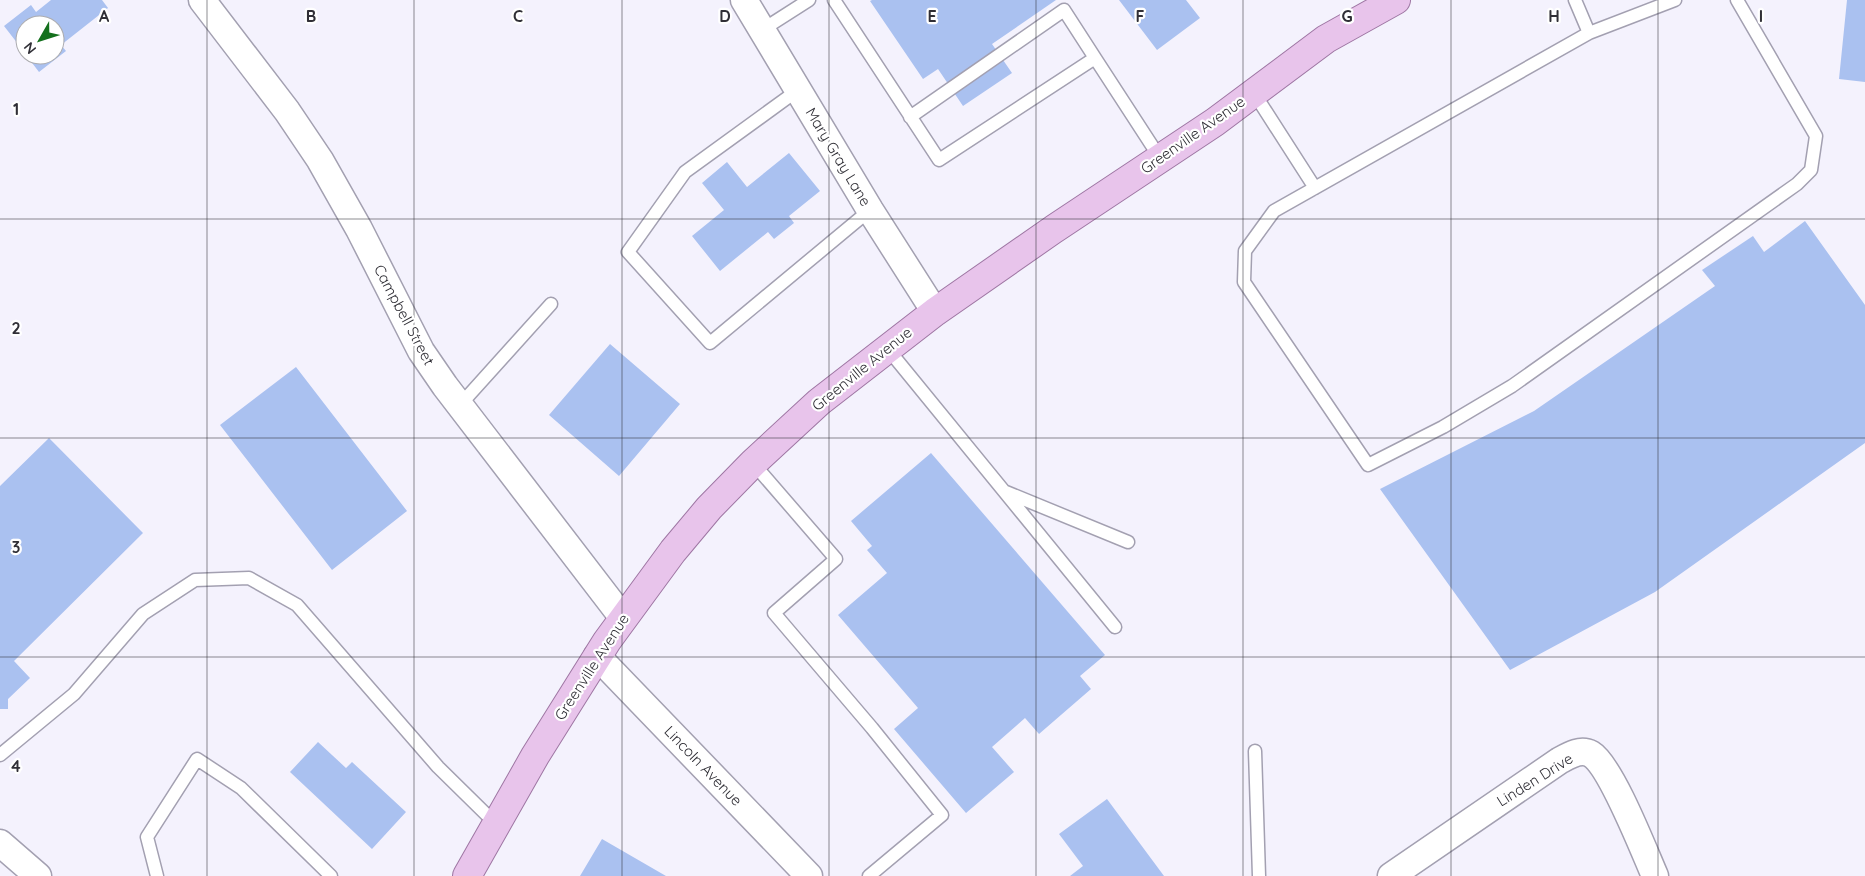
<svg xmlns="http://www.w3.org/2000/svg" width="1865" height="876" viewBox="0 0 1865 876" font-family="Quicksand,sans-serif">
<rect width="100%" height="100%" fill="#f4f2fd"/>
<path fill="#aac1f0" d="M51,0h51l6,8 -47,37 5,6 -27,21 -13,-17h29v-30h-30v28l-21,-27 27,-21 5,7z
M872,0h184l-64,44 20,29 -49,33 -25,-37 -15,10 -53,-78z
M1119,0h67l14,18 -43,32z
M1847,0h18v82l-26,-3z
M789,153l31,38 -31,25 5,7 -20,16 -6,-7 -48,39 -28,-35 32,-26 -22,-27 25,-21 20,25z
M1805,221l60,84v138l-210,149 -145,78 -130,-181 154,-78 181,-125 -13,-16 51,-34 11,16z
M610,344l70,60 -61,72 -70,-61z
M296,367l111,144 -75,59 -112,-145z
M49,438l94,95 -129,128 16,17 -22,21v10h-8v-223z
M931,453l174,202 -25,21 11,13 -52,45 -14,-16 -33,29 22,25 -48,41 -72,-84 24,-21 -80,-93 49,-42 -20,-23 5,-4 -21,-25z
M318,742l28,26 6,-6 54,50 -34,37 -82,-77z
M1107,799l57,77h-94l13,-10 -24,-32z
M602,839l64,37h-86z"/>
<g fill="none" stroke-linecap="round" stroke-linejoin="round">
<g stroke="#a3a0b1" stroke-width="15">
<path id="service" d="M834,0l105,160 156,-102 65,100
M1575,0l14,33 -315,178 -29,40 -1,31 124,183 75,-38 69,-41 285,-202 14,-14 5,-34 -79,-136
M762,30l47,-30
M1589,33l86,-33
M798,90l-113,82 -57,80 82,91 160,-133
M1254,93l61,95
M910,117l154,-107 31,48
M887,348l228,279
M460,405l91,-101
M753,463l83,96 -62,54 98,115 70,87 -73,61
M1006,492l122,50
M1255,751l4,125
M0,755l74,-61 69,-80 52,-34 54,-2 48,27 141,162 58,57
M157,876l-10,-39 50,-78 44,29 90,88"/>
</g>
<g stroke="#a3a0b1" stroke-width="29">
<path id="minor" d="M202,0l85,111 33,49 39,69 62,122 24,35 178,232
M744,0l126,210 65,102
M597,656l212,220
M0,843l38,33
M1391,876l168,-115c9,-5 21,-13 32,-7 20,12 53,97 64,122"/>
</g>
<g stroke="#9e76a3" stroke-width="30">
<path id="primary" d="M467,876l68,-120 72,-115 66,-90 36,-43 44,-45 66,-61 116,-90 119,-83 161,-107 111,-83 70,-39"/>
</g>
<use href="#service" stroke="#fff" stroke-width="12"/>
<use href="#minor" stroke="#fff" stroke-width="26"/>
<use href="#primary" stroke="#e8c4eb" stroke-width="28"/>
</g>
<path fill="none" stroke="#302f36" stroke-width="1" stroke-opacity="0.55" d="M207,0v876M414,0v876M622,0v876M829,0v876M1036,0v876M1243,0v876M1451,0v876M1658,0v876M0,219h1865M0,438h1865M0,657h1865"/>
<g text-anchor="middle" stroke-width="4.5" stroke-linejoin="round" paint-order="stroke">
<g font-size="15" fill="#302f36" stroke="#fff">
<text transform="translate(1193 135) rotate(-35)" y="5">Greenville Avenue</text>
<text transform="translate(838 157) rotate(59)" y="5">Mary Gray Lane</text>
<text transform="translate(404 315) rotate(62)" y="5">Campbell Street</text>
<text transform="translate(862 369) rotate(-39)" y="5">Greenville Avenue</text>
<text transform="translate(592 667) rotate(-57)" y="5">Greenville Avenue</text>
<text transform="translate(703 766) rotate(46)" y="5">Lincoln Avenue</text>
<text transform="translate(1535 780) rotate(-32)" y="5">Linden Drive</text>
</g>
</g>
<g font-size="16" text-anchor="middle" font-weight="bold" fill="#302f36" stroke="#fff" stroke-width="4.5" stroke-linejoin="round" paint-order="stroke">
<text x="104" y="22">A</text>
<text x="311" y="22">B</text>
<text x="518" y="22">C</text>
<text x="725" y="22">D</text>
<text x="932" y="22">E</text>
<text x="1140" y="22">F</text>
<text x="1347" y="22">G</text>
<text x="1554" y="22">H</text>
<text x="1761" y="22">I</text>
<text x="16" y="115">1</text>
<text x="16" y="334">2</text>
<text x="16" y="553">3</text>
<text x="16" y="772">4</text>
</g>
<g transform="translate(40 40) rotate(231)"><circle r="24" fill="#ffffff" stroke="#acacaf"/>
<path d="M0-4L9 19L0 12L-9 19Z" fill="#14701d"/>
<text y="-8" font-size="14" font-weight="bold" text-anchor="middle" fill="#302f36">N</text>
</g>
</svg>
